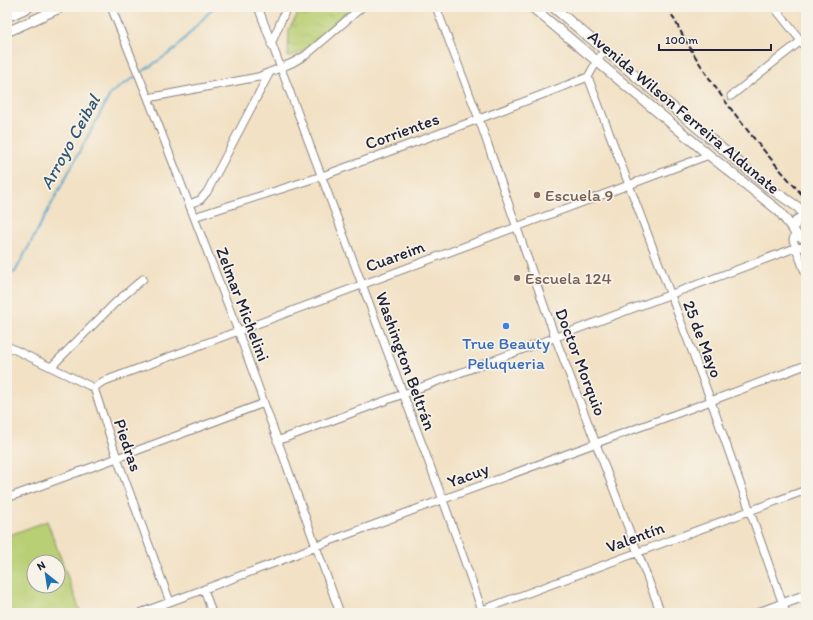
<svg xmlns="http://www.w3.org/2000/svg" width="813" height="620" viewBox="0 0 813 620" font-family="Itim,sans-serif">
<defs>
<pattern id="park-tufts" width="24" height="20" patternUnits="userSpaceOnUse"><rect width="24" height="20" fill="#b9cf74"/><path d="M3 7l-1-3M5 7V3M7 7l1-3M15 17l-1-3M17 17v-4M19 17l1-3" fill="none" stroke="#9fb165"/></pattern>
</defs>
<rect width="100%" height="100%" fill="#f7f3e8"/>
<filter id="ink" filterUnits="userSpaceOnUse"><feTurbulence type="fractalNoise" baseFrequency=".025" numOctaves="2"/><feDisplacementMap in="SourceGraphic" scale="8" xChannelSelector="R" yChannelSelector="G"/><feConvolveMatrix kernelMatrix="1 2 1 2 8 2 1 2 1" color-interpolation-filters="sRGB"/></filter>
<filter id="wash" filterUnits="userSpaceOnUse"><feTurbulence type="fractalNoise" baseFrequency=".012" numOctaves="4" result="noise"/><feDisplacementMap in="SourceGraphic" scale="16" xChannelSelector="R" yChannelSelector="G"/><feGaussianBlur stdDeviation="0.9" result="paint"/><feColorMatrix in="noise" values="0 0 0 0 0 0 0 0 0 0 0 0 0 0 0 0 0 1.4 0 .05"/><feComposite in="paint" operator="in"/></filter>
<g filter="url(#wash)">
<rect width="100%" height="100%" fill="#f2e1c4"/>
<path fill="url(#park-tufts)" stroke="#6e7858" d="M302,7h51l-51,45 -14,5 1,-28z"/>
<path fill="#b9cf74" stroke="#6e7858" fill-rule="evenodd" d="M47,521l34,92h-74v-77zM34,562h24v24h-24z"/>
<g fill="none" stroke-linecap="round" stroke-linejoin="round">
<path stroke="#4da4ca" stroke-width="2" d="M7,275l8,-3 96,-179 63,-43 40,-43"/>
</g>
</g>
<g filter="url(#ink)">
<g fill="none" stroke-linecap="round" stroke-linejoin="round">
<g stroke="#8a8280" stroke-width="9">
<path id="minor" d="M111,7l37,91 90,233 102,282
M258,7l185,493 40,113
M436,7l43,112 76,218 106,276
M774,7l32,40
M271,44l16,-37
M588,77l123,324 75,212
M731,96l75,-59
M148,98l110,-21 34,-14 14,-8 56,-48
M189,204l11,-4 7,-8 63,-120
M194,217l128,-41 157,-57 109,-42 9,-16 7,-10
M795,233l-2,7 13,35
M7,346l87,42 23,70 53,144
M51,367l64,-64 28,-24
M94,388l8,-6 607,-227
M277,441l518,-193 8,-1
M7,498l110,-40 147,-55
M204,589l8,24
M140,613l137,-51 39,-16 395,-145 95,-36
M474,613l332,-123"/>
</g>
<g stroke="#8a8280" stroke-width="11">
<path id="tertiary" d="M532,7l177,148 70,56 14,18
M553,7l214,179 32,22 6,8
M7,17l22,-10
M7,32l55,-25
M806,216l-4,1 -5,3 -4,9 4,7 9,3
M759,613l47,-18"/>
</g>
<use href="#minor" stroke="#fff" stroke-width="7"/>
<use href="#tertiary" stroke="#fff" stroke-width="9"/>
<path stroke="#22223b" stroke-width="2" stroke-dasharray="6 3" stroke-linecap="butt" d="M668,7c35,72 85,133 138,192"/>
</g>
</g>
<g fill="#8d6e63" stroke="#f7f3e8" stroke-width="1.5">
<circle cx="537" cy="195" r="4"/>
<circle cx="517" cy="278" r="4"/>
</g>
<circle fill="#3f7fe0" stroke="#f7f3e8" stroke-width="1.5" cx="506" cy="326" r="4"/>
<g text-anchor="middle" stroke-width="3.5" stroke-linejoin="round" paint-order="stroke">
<g font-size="17" fill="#22223b" stroke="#f7f3e8">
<text transform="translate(684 112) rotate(40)" y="6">Avenida Wilson Ferreira Aldunate</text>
<text transform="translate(402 131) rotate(-20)" y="6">Corrientes</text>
<text transform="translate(395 256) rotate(-20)" y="6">Cuareim</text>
<text transform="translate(243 304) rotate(69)" y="6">Zelmar Michelini</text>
<text transform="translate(703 339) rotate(69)" y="6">25 de Mayo</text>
<text transform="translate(406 361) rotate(70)" y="6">Washington Beltrán</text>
<text transform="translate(581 362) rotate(69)" y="6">Doctor Morquio</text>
<text transform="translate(128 445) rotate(71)" y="6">Piedras</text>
<text transform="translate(468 475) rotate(-20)" y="6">Yacuy</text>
<text transform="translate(635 537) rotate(-20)" y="6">Valentín</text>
</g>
<g font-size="17" fill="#785e54" stroke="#f7f3e8" text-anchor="start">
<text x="545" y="201">Escuela 9</text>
<text x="525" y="284">Escuela 124</text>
</g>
<g font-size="17" fill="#366cbe" stroke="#f7f3e8">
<text x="506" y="349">True Beauty<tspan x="506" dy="20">Peluqueria</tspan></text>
</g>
<g font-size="18" font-style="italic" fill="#335674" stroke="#f7f3e8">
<text transform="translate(70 142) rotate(-61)" y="6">Arroyo Ceibal</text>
</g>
</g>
<rect width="813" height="620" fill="none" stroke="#f7f3e8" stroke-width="24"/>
<g transform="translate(46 574) rotate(330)"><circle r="19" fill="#f7f3e8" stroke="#a29fa3"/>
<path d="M0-3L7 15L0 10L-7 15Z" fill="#1f6fb2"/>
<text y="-6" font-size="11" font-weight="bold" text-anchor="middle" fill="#22223b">N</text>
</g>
<path d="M659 44v6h112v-6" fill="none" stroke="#22223b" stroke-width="2"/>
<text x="665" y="44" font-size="12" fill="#22223b" stroke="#f7f3e8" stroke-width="3" paint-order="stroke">100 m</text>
</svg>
